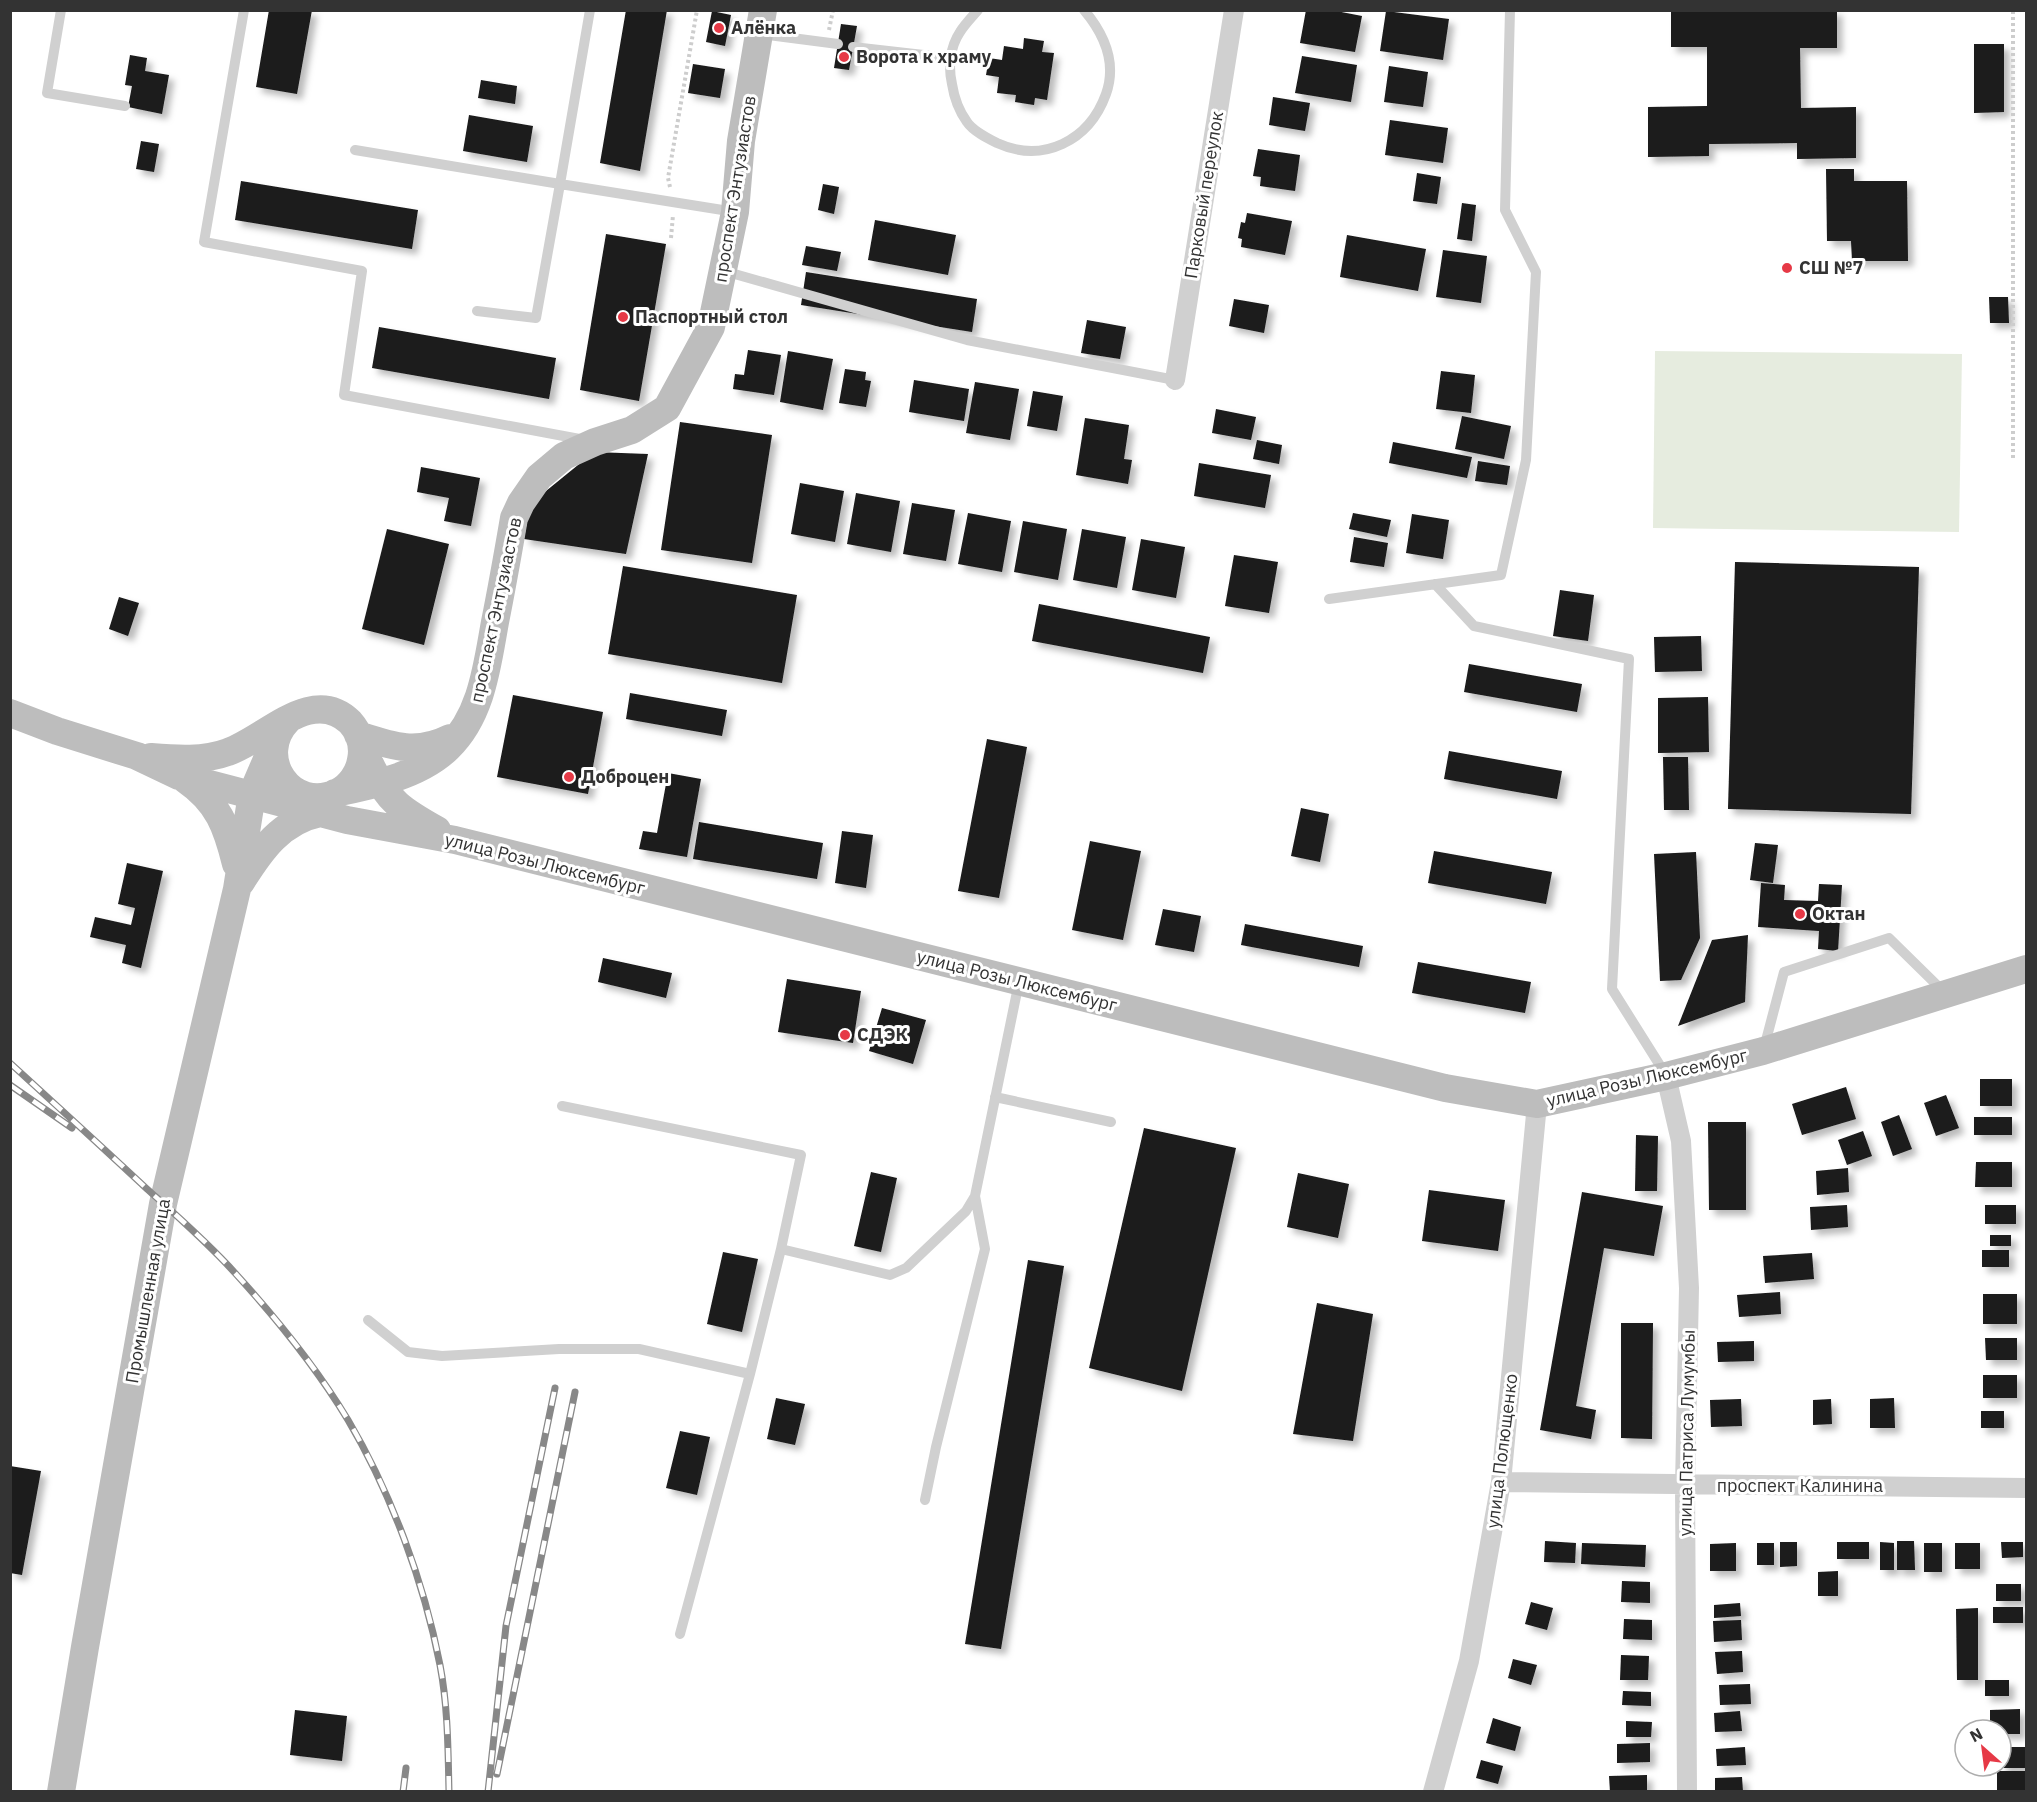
<svg xmlns="http://www.w3.org/2000/svg" width="2037" height="1802" viewBox="0 0 2037 1802" font-family="'IBM Plex Sans',sans-serif">
<defs>
<filter id="shadow"><feDropShadow dx="5.5" dy="5.5" stdDeviation="3" flood-color="#0004"/></filter>
</defs>
<rect width="100%" height="100%" fill="#fff"/>
<path fill="#e6ecdf" d="M1655,351l307,3 -3,178 -306,-4z"/>
<path fill="#1a1a1a" filter="url(#shadow)" d="M269,10h43l-15,84 -41,-7z
M626,10h41l-27,161 -40,-8z
M1306,10h25l31,6 -7,36 -55,-9z
M1671,10h166v38h-37l1,60 55,-1v51l-59,1v-16l-88,1v12l-61,1v-50l59,-1v-59h-36z
M712,11l19,4 -6,31 -19,-4z
M1386,11l63,8 -6,41 -63,-9z
M841,24l16,2 -8,44 -15,-2z
M1024,38l20,3 -2,11 12,1 -7,47 -12,-2 -1,7 -19,-3 1,-7 -19,-2 2,-16 -13,-2 3,-17 13,2 2,-14 19,3z
M1974,44h30v68l-30,1z
M130,55l17,3 -2,13 24,4 -7,39 -34,-7 4,-21 -7,-1z
M1302,56l55,9 -6,37 -56,-9z
M693,64l32,5 -5,29 -32,-5z
M1389,66l39,6 -5,35 -39,-5z
M481,80l36,6 -2,18 -37,-6z
M1273,97l37,6 -5,28 -36,-6z
M469,115l64,11 -6,36 -64,-11z
M1390,120l58,8 -5,35 -58,-8z
M141,141l18,3 -5,28 -18,-3z
M1258,149l42,6 -5,36 -35,-5 1,-9 -8,-1z
M1826,169h28v12h53l1,80h-56l-1,-20h-24z
M1417,173l24,4 -4,27 -24,-3z
M241,181l177,29 -6,39 -177,-29z
M823,184l16,3 -5,27 -16,-4z
M1462,203l14,2 -4,36 -15,-2z
M1247,213l45,8 -7,34 -44,-8 1,-8 -4,-1 3,-16 4,1z
M875,220l81,15 -8,40 -80,-15z
M606,234l60,10 -27,157 -59,-11z
M1347,235l79,14 -8,42 -78,-14z
M806,246l35,6 -4,19 -35,-6z
M1443,250l44,6 -6,47 -45,-6z
M806,272l171,27 -5,33 -171,-27z
M1989,297h19l1,26h-19z
M1234,299l35,6 -5,28 -35,-7z
M1087,320l39,7 -6,32 -39,-6z
M379,327l177,31 -7,41 -177,-31z
M748,350l33,5 -7,40 -41,-6 2,-15 9,1z
M788,351l45,8 -10,51 -43,-8z
M845,369l21,3 -1,8 6,1 -5,26 -27,-4z
M1441,371l34,4 -4,38 -35,-4z
M914,380l55,9 -5,32 -55,-9z
M975,382l44,7 -9,51 -44,-7z
M1033,391l30,5 -6,35 -30,-5z
M1216,409l40,8 -5,23 -39,-7z
M1462,416l49,10 -7,33 -49,-10z
M1085,418l44,7 -5,34 8,1 -4,24 -52,-9z
M680,422l92,13 -20,128 -91,-13z
M1257,440l25,5 -3,19 -26,-5z
M1393,442l79,15 -5,21 -78,-15z
M594,452l54,2 -22,100 -102,-15 6,-35z
M1478,461l32,5 -3,19 -32,-4z
M1199,463l72,12 -6,33 -71,-12z
M421,467l59,11 -9,48 -27,-5 5,-23 -32,-6z
M800,483l44,8 -9,51 -44,-8z
M856,493l44,8 -9,51 -44,-8z
M912,503l43,7 -9,51 -43,-7z
M968,513l43,8 -9,51 -44,-8z
M1353,513l38,7 -4,17 -38,-8z
M1412,514l37,6 -6,39 -37,-6z
M1023,521l44,8 -9,51 -44,-8z
M387,529l62,15 -25,101 -62,-16z
M1082,529l44,8 -9,51 -44,-8z
M1354,537l34,6 -4,24 -34,-5z
M1141,539l44,8 -9,51 -44,-8z
M1234,555l44,7 -9,51 -44,-7z
M1735,562l184,5 -8,247 -183,-5z
M623,566l174,29 -15,88 -174,-29z
M1560,590l34,5 -6,46 -35,-5z
M119,597l20,6 -11,33 -19,-7z
M1039,604l171,33 -7,36 -171,-32z
M1701,636l1,35 -47,1 -1,-35z
M1469,664l113,20 -5,28 -113,-20z
M630,693l97,17 -5,26 -96,-17z
M513,695l90,17 -15,82 -91,-17z
M1708,697l1,55 -51,1v-55z
M987,739l40,8 -28,151 -41,-7z
M1449,751l113,20 -5,28 -113,-20z
M1663,757h25l1,53h-25z
M668,773l33,6 -14,78 -48,-8 4,-18 14,2z
M1301,808l28,6 -9,48 -29,-6z
M699,822l124,21 -6,36 -124,-20z
M842,831l31,4 -7,53 -31,-5z
M1090,841l51,10 -18,89 -51,-10z
M1755,843l23,2 -5,38 -23,-3z
M1434,851l118,21 -6,32 -118,-21z
M1696,852l4,86 -19,42 -21,1 -6,-127z
M127,863l36,8 -22,97 -19,-5 4,-18 -36,-8 5,-20 36,8 4,-17 -17,-4z
M1761,883l24,2 -1,15 34,1 1,-17 23,1 -4,66 -20,-2 1,-18 -61,-4z
M1163,909l38,7 -7,36 -39,-7z
M1245,924l118,22 -4,21 -118,-22z
M1748,935l-3,67 -67,24 34,-86z
M603,958l69,15 -6,25 -68,-16z
M1418,962l113,20 -6,31 -113,-20z
M787,979l74,12 -8,52 -75,-11z
M882,1008l44,12 -13,44 -44,-13z
M1980,1079h32v27h-32z
M1846,1087l10,32 -54,16 -10,-31z
M1946,1095l13,33 -23,8 -12,-33z
M1899,1115l13,34 -19,7 -12,-34z
M1974,1117h38v18h-38z
M1708,1122h38v88h-37z
M1144,1128l92,20 -54,243 -93,-23z
M1863,1131l9,25 -25,9 -9,-25z
M1636,1135l22,1 -1,55h-22z
M1976,1162h36v25h-37z
M1848,1168l1,24 -32,3 -1,-24z
M871,1172l26,6 -16,74 -27,-6z
M1298,1173l51,11 -11,54 -51,-11z
M1429,1190l76,10 -7,51 -76,-10z
M1582,1192l81,14 -9,50 -50,-8 -28,158 20,4 -5,29 -51,-9z
M1847,1205l1,22 -37,3 -1,-23z
M1985,1205h31v19h-31z
M1990,1235h21v11h-21z
M1982,1250h27v17h-27z
M723,1252l35,7 -16,73 -35,-8z
M1812,1253l2,26 -49,4 -2,-27z
M1028,1260l36,6 -63,383 -36,-5z
M1780,1292l1,22 -42,3 -2,-22z
M1983,1294h34v30h-34z
M1317,1303l56,11 -20,127 -60,-7z
M1621,1323h32l-1,116 -31,-1z
M1985,1338h32v22h-31z
M1754,1341v20l-36,1 -1,-20z
M1983,1375h34v23h-34z
M776,1398l29,6 -10,41 -28,-6z
M1894,1398l1,30h-25v-29z
M1741,1399l1,27 -31,1 -1,-27z
M1831,1399l1,25 -19,1v-25z
M1981,1411h23v17h-23z
M680,1431l30,6 -13,58 -31,-7z
M10,1466l31,5 -19,104 -12,-2z
M1545,1541l31,2 -1,20 -31,-1z
M1897,1541h17l1,29h-18z
M1780,1542h17v24l-17,1z
M1837,1542h32v17h-32z
M1880,1542l14,1v27h-14z
M2001,1542h22v15l-21,1z
M1582,1543l64,2 -1,22 -64,-3z
M1736,1543v28h-26v-27z
M1757,1543h17v22h-17z
M1924,1543h18v29h-18z
M1955,1543h25v26h-25z
M1838,1571v25h-20v-24z
M1622,1581l28,1v21l-29,-1z
M1996,1584h25v17h-25z
M1531,1602l22,6 -6,22 -22,-6z
M1740,1603l1,13 -27,2v-13z
M1993,1607h30v16h-30z
M1978,1608v72h-21l-1,-71z
M1624,1619l28,1v20l-29,-1z
M1741,1620l1,20 -28,2 -1,-21z
M1742,1651l1,21 -26,2 -2,-22z
M1621,1655l28,1 -1,24h-28z
M1513,1659l24,6 -6,20 -23,-7z
M1985,1680h24v16h-24z
M1750,1684l1,20 -31,1 -1,-20z
M1623,1691l28,1v14l-29,-1z
M2020,1709v25h-19v-4h-11v-20z
M295,1710l52,6 -5,45 -52,-6z
M1740,1711l2,20 -27,1 -1,-19z
M1493,1718l28,9 -6,24 -29,-8z
M1626,1721l26,1 -1,15h-25z
M1650,1743v19l-33,1v-19z
M1745,1747l1,18 -29,1 -1,-17z
M2001,1747h25v21h-25z
M1481,1760l22,6 -5,18 -22,-6z
M1997,1771h28v20h-28z
M1647,1775v17h-37l-1,-16z
M1742,1777l1,15h-28v-14z"/>
<g fill="none" stroke-linecap="round" stroke-linejoin="round">
<path stroke="#cdcdcd" stroke-width="4" stroke-dasharray="3 3" stroke-linecap="butt" d="M829,30l4,-20
M670,187l-2,-9 29,-168
M671,238l2,-23
M2013,458v-448"/>
<path stroke="#d0d0d0" stroke-width="10" d="M61,10l-14,83 78,13
M244,10l-40,232 158,29 -18,124 241,45
M590,10l-30,174 175,28
M978,10c-6,7 -13,14 -18,22 -10,15 -12,35 -8,52 2,13 7,27 15,38 6,9 20,16 30,21 46,21 92,-2 109,-49 11,-31 -1,-59 -22,-84
M761,34l77,10
M853,47l97,11
M355,150l205,34 -24,134 -59,-7
M724,271l243,69 208,40
M1435,584l39,42 155,33 -17,330 54,86
M1329,599l172,-24 25,-115 10,-188 -31,-62 5,-200
M1764,1048l20,-76 105,-34 55,54
M995,1097l116,25
M562,1106l239,49 -20,94
M368,1320l40,32 34,4 117,-7h80l111,25 31,-125 109,26 16,-7 60,-57 9,-15 44,-214
M925,1500l11,-53 49,-198 -10,-53
M680,1634l70,-260"/>
<path stroke="#d0d0d0" stroke-width="20" d="M1175,380l59,-370
M1666,1076l15,65 8,147 -4,198 2,306
M1501,1482l525,6
M1433,1792l36,-131 32,-179 36,-378"/>
<path stroke="#bdbdbd" stroke-width="28" d="M10,713l47,18 80,25 42,20 168,44 108,20 990,248 92,16 129,-28 97,-25 263,-82
M358,735c34,11 58,20 92,3
M151,757c25,2 53,4 77,-5 38,-13 84,-67 122,-30 9,10 14,24 11,38 -2,13 -11,26 -23,32 -46,23 -86,-35 -50,-72
M371,766c17,36 32,45 66,64
M186,780c32,22 41,47 50,84
M335,793c36,-7 86,-18 113,-45 34,-33 39,-82 47,-126 7,-35 13,-69 19,-104l7,-15 18,-26 25,-21 31,-14 37,-12 35,-22 44,-81 24,-115 6,-71 22,-131
M241,882c20,-32 40,-61 79,-69
M61,1792l24,-145 78,-443 74,-315 15,-95 22,-51"/>
<g stroke="#888" stroke-width="7">
<path id="rail" d="M10,1063c46,42 92,84 137,126 30,27 61,54 88,84 42,46 81,94 113,147 43,73 76,162 92,245 8,42 8,84 9,127
M10,1085l62,43
M497,1774l78,-382
M403,1792l3,-24
M488,1792l18,-166 49,-238"/>
</g>
<use href="#rail" stroke="#fff" stroke-width="4.5" stroke-dasharray="14" stroke-linecap="butt"/>
</g>
<g fill="#e63946" stroke="#fff" stroke-width="2">
<circle cx="719" cy="28" r="6"/>
<circle cx="844" cy="57" r="6"/>
<circle cx="1787" cy="268" r="6"/>
<circle cx="623" cy="317" r="6"/>
<circle cx="569" cy="777" r="6"/>
<circle cx="1800" cy="914" r="6"/>
<circle cx="845" cy="1035" r="6"/>
</g>
<g text-anchor="middle" stroke-width="6" stroke-linejoin="round" paint-order="stroke">
<g font-size="18" font-weight="bold" fill="#333" stroke="#fff" text-anchor="start">
<text x="731" y="34">Алёнка</text>
<text x="856" y="63">Ворота к храму</text>
<text x="1799" y="274">СШ №7</text>
<text x="635" y="323">Паспортный стол</text>
<text x="581" y="783">Доброцен</text>
<text x="1812" y="920">Октан</text>
<text x="857" y="1041">СДЭК</text>
</g>
<g font-size="18" fill="#333" stroke="#fff">
<text transform="translate(735 189) rotate(-81)" y="6">проспект Энтузиастов</text>
<text transform="translate(1204 195) rotate(-81)" y="6">Парковый переулок</text>
<text transform="translate(496 610) rotate(-78)" y="6">проспект Энтузиастов</text>
<text transform="translate(545 864) rotate(14)" y="6">улица Розы Люксембург</text>
<text transform="translate(1017 981) rotate(14)" y="6">улица Розы Люксембург</text>
<text transform="translate(1647 1078) rotate(-13)" y="6">улица Розы Люксембург</text>
<text transform="translate(148 1291) rotate(-80)" y="6">Промышленная улица</text>
<text transform="translate(1687 1433) rotate(-89)" y="6">улица Патриса Лумумбы</text>
<text transform="translate(1502 1451) rotate(-83)" y="6">улица Полющенко</text>
<text x="1800" y="1492">проспект Калинина</text>
</g>
</g>
<rect width="2037" height="1802" fill="none" stroke="#333333" stroke-width="24"/>
<g transform="translate(1983 1748) rotate(332)"><circle r="28" fill="#ffffff" stroke="#adadad" stroke-width="1.5"/>
<path d="M0-4.5L10 22L0 15L-10 22Z" fill="#e63946"/>
<text y="-9" font-size="16" font-weight="bold" text-anchor="middle" fill="#333333">N</text>
</g>
</svg>
